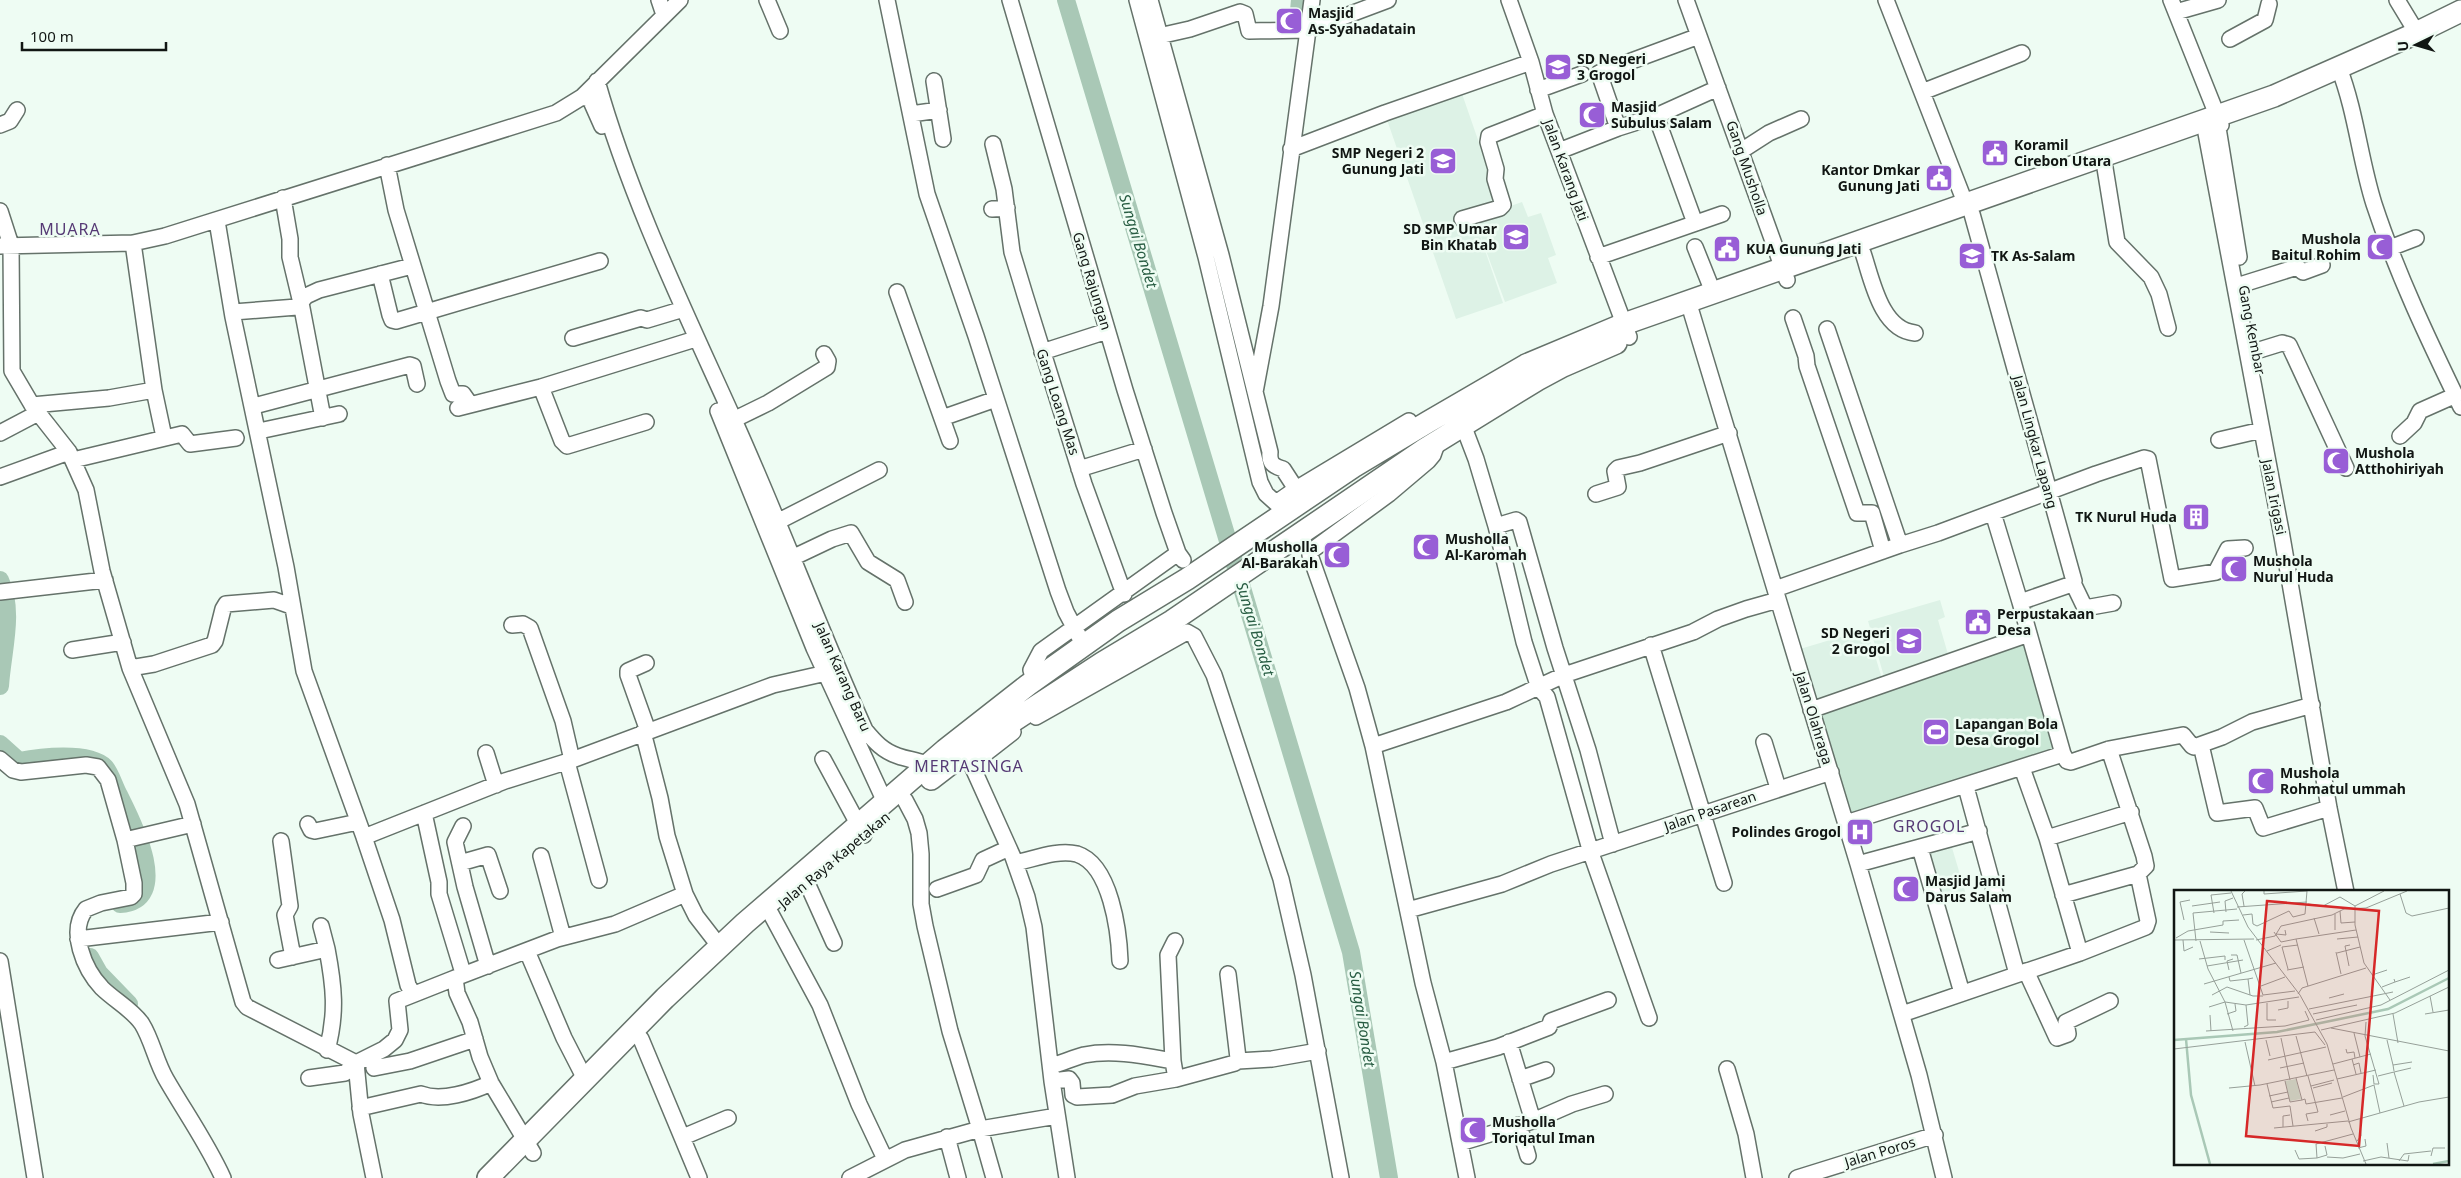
<svg xmlns="http://www.w3.org/2000/svg" width="2461" height="1178" viewBox="0 0 2461 1178" font-family="'Noto Sans',sans-serif">
<rect width="100%" height="100%" fill="#eefcf3"/>
<path fill="#ddf2e6" d="M1460,88l42,121 20,-7 6,15 13,-4 15,42 -8,3 9,25 -52,19 -31,-84 29,85 -47,16 -71,-205z
M1940,600l5,17 -7,3 12,41 -65,19 -17,-59z
M1867,629l16,53 -67,20 -16,-53z
M1950,841l17,57 -25,7 -16,-57z"/>
<path fill="#c9e7d5" d="M2023,644l35,108 -209,68 -35,-109z"/>
<g fill="none" stroke-linecap="round" stroke-linejoin="round">
<path stroke="#a9c8b6" stroke-width="18" d="M1066,0l285,952 38,226
M1299,11l1,-11
M0,580c15,32 2,72 0,106
M0,744l19,17c20,-4 70,-10 86,6 6,7 9,19 14,28 12,24 55,106 1,109
M90,957l9,16 30,31"/>
<g stroke="#65726a" stroke-width="18">
<path id="minor" d="M659,0l5,15
M767,0l13,31
M887,0l40,194 49,142 82,255 8,21 17,32
M1010,0l115,390 39,123 14,40 5,7
M1137,0l69,257 54,225 6,12 10,9 20,-14 113,-68
M1150,0l71,255 49,197c-1,11 3,14 13,17l13,20
M1509,0l22,62 14,52 84,223
M1686,0l101,280
M1886,0l80,205
M2171,0l50,125
M2397,0l20,33
M2176,12l42,-12
M1159,36l31,-7 50,-17 5,2 4,17 59,-1 80,-30
M2230,39l35,-19 4,-16
M2339,68c17,44 21,92 35,136 23,70 55,137 87,203
M597,81c33,117 87,228 137,339 46,102 85,208 131,310 10,12 18,21 33,26 14,5 25,4 37,14
M934,81l9,58
M1538,90l44,-16
M1922,92l100,-39
M582,97l8,2 12,27
M911,114l28,-4
M1656,116l39,107
M0,125l10,-4 7,-11
M1618,128l-19,-55 100,-37
M2218,128l21,129
M2206,133l75,398 48,277 17,84
M993,144l11,45 8,63 13,43 59,189 40,110
M1291,149l94,-36 146,-51
M1559,151l59,-23 38,-12 62,-28
M1741,151l28,-18 32,-14
M387,165l9,45 52,171 5,13h10l7,10
M2105,168l12,74 34,35 8,17 9,34
M283,198l7,41v18l11,46 22,115
M992,209l15,-1
M0,211l11,34 1,126 20,34 37,47 17,38 16,81 28,97 57,136 56,198 4,5 109,56 5,51 13,64
M1462,219l38,-11 3,-3 -8,-26 1,-10 -8,-27 1,-6 56,-22
M217,221l16,96 53,250 18,104 60,166
M0,246l133,-3 32,-7 391,-123 26,-16 98,-97
M1695,247l18,45
M2390,248l26,-10
M1863,253c9,27 18,77 52,80
M1598,257l124,-43
M380,274l10,41 2,5 4,1 204,-60
M2243,284l54,-17 6,5 19,-7
M897,292l53,149
M1688,301l170,563 61,211 25,103
M233,312l64,-5 9,-11 13,-6 93,-24
M1793,318l13,38 1,10 50,147h15l11,38
M1827,329l73,216
M573,338l68,-20 6,2 30,-9
M2256,351l26,-8 7,2 57,123
M1042,352l65,-21
M541,387l21,54 5,5 79,-24
M154,390l10,47
M1255,392l16,-86 41,-306
M32,405l77,-7 45,-8 -21,-147
M254,406l156,-41 3,1 4,18
M458,408l83,-21 148,-46
M718,411l96,237 71,154
M942,418l54,-19
M725,424l43,-21 59,-36 1,-6 -4,-7
M1463,425l13,34 20,67 28,116 15,46 8,9 44,156 58,165
M259,431l80,-17
M0,433l38,-20
M2400,436l14,-13 6,-12 36,-16
M2219,440l43,-10
M1438,441l-5,14 -5,6 -39,33 -78,57 -1,4 47,133 16,58 50,237 21,79 23,116
M73,460l109,-26 8,10 46,-6
M1079,469l65,-20
M0,477l69,-25
M1596,494l22,-7 -3,-16 3,-3 22,-5 89,-30
M1993,513l27,89
M777,522l102,-52
M1496,526l20,-6 3,2 36,126 33,102 25,94
M792,558l40,-19 19,-6 17,29 29,18 8,22
M2073,583l12,25 28,-5
M1775,589l125,-44 38,-12 158,-59 48,-16 4,1 24,120 44,-7 12,-23 17,-1
M0,592l105,-12
M512,625l11,-1 7,4 33,93 9,39
M1651,645l73,238
M72,650l51,-8
M646,663l-18,8v4l20,56
M130,668l24,-4 58,-19 3,-4 8,-32 3,-5 48,-4 17,6
M1034,680l-3,-10 10,-19 137,-98
M1811,710l218,-76
M1036,717l151,-85 7,4 20,39 67,204 22,96 38,203
M643,732l17,66 7,38 18,58 11,22 24,31
M1764,742l14,46
M2201,745l16,68 38,-5 8,20 66,-20
M1373,746l133,-44 58,-27 129,-43 25,-13 28,-10 32,-9
M486,753l10,32
M2063,754l4,7 4,1 38,-13 74,-14 9,11 2,1 28,-10 30,-15 60,-17
M968,757l45,100 14,40 7,30 18,154 15,97
M0,759l13,11 8,2 65,-7 12,2 10,13 17,60 9,43v11l-3,3 -30,6 -15,6c-18,22 -2,60 16,79 12,12 31,22 40,36 10,16 14,38 24,55 19,33 41,64 57,99
M823,759l41,76
M567,762l32,118
M972,764l41,-32
M2022,768l25,70 33,115
M1966,787l51,187
M424,813l15,69v12l24,79
M1846,823l217,-69 -43,-152 52,-18 2,-3 -102,-367
M308,824l3,6 4,1 43,-9
M463,826l-8,16 10,45 23,79
M2047,838l84,-26
M125,840l68,-16
M281,841l9,65 -5,9 8,42
M1920,848l42,145
M541,856l22,81
M460,863l28,-8 12,36
M1015,863c19,-4 43,-14 62,-9 34,11 42,78 43,107
M1858,864l121,-33
M800,874l7,9 27,60
M937,889l39,-14 7,-15 26,-12
M2063,895l75,-21
M1408,910l94,-26 49,-20 280,-92
M771,914l49,91 39,99 26,55
M321,926l6,23
M78,939l143,-17
M1175,941l-7,14 5,106 3,18
M527,951l37,87 21,41
M278,960l49,-11c7,37 10,64 0,101
M0,961l35,217
M2026,971l31,67 11,-4 -2,-12 44,-21
M455,978l102,-39 58,-15 70,-30
M413,994l-5,-9 -16,-65 -28,-83 141,-56 67,-21 201,-75 62,-14
M1902,1014l178,-61 66,-26 2,-6 -10,-47 8,-8 -2,-10 -35,-107
M633,1030l8,9 58,139
M1509,1042l24,79
M1238,1061l34,-2 46,-8
M1444,1062l54,-15 51,-20 2,-6 57,-21
M1051,1066c11,-3 22,-8 33,-11 29,-6 61,1 89,6
M374,1068l36,-7 65,-22
M1727,1069l19,65 8,44
M309,1078l36,-5 11,-10 28,-14 11,-9 5,-10 -3,-29 58,-23 2,15 13,29 10,35 11,26 42,70
M1520,1079l26,-9
M1052,1081l17,-2 3,4 1,12 4,2 35,-2 23,-9 41,-7 59,-16 3,-5 -10,-84
M360,1108l61,-14c20,8 51,-2 70,-11
M1519,1125l9,31
M683,1137l45,-19
M947,1137l11,41
M1460,1143l73,-22 39,-17 33,-10
M850,1178l55,-28 75,-21 -30,-98 -25,-105 -4,-22v-50l-2,-21 -4,-14 -10,-19
M994,1178l-14,-49 77,-13
M1797,1178l138,-43"/>
</g>
<g stroke="#65726a" stroke-width="24">
<path id="highway" d="M931,779l35,-27 136,-89 70,-42 253,-172 112,-69 26,-14 53,-23
M488,1178l177,-180 80,-75 200,-173 83,-65 90,-64 69,-42 166,-112 75,-45 98,-57 98,-41 650,-228 136,-60 51,-25"/>
</g>
<use href="#minor" stroke="#fff" stroke-width="15"/>
<use href="#highway" stroke="#fff" stroke-width="21"/>
</g>
<defs>
<g id="mosque-square" transform="scale(1.4375)"><rect x="-9" y="-9" width="18" height="18" rx="4" fill="#985ed6" stroke="#eefcf3"/><path d="M3.5-4.9A6 6 0 1 0 3.5 4.9A5 5 0 1 1 3.5-4.9Z" fill="#fff"/></g>
<g id="school-square" transform="scale(1.4375)"><rect x="-9" y="-9" width="18" height="18" rx="4" fill="#985ed6" stroke="#eefcf3"/><path d="M0-5L7-2L0 1L-7-2ZM-4 1L0 2.5L4 1V4Q0 6-4 4Z" fill="#fff"/></g>
<g id="civic-square" transform="scale(1.4375)"><rect x="-9" y="-9" width="18" height="18" rx="4" fill="#985ed6" stroke="#eefcf3"/><path d="M-.6-6.5H3V-4.5H.6V-3L4-1V1h2V6H-6V1h2V-1L-.6-3ZM-1.2 2.5V6h2.4V2.5Z" fill="#fff"/></g>
<g id="building-square" transform="scale(1.4375)"><rect x="-9" y="-9" width="18" height="18" rx="4" fill="#985ed6" stroke="#eefcf3"/><path d="M-4-6H4V6H1V3H-1V6H-4ZM-2.5-4.3h1.7v1.8h-1.7ZM.8-4.3h1.7v1.8H.8ZM-2.5-1h1.7V.8h-1.7ZM.8-1h1.7V.8H.8Z" fill="#fff"/></g>
<g id="stadium-square" transform="scale(1.4375)"><rect x="-9" y="-9" width="18" height="18" rx="4" fill="#985ed6" stroke="#eefcf3"/><path d="M0-5a6.5 5 0 1 0 0 10a6.5 5 0 1 0 0-10ZM-3.5-1.8h7v3.6h-7Z" fill="#fff"/></g>
<g id="hospital-square" transform="scale(1.4375)"><rect x="-9" y="-9" width="18" height="18" rx="4" fill="#985ed6" stroke="#eefcf3"/><path d="M-5-5h3v3.5h4V-5h3V5h-3V1.5h-4V5h-3Z" fill="#fff"/></g>
</defs>
<g fill-rule="evenodd">
<use href="#mosque-square" x="1289" y="21"/>
<use href="#school-square" x="1558" y="67"/>
<use href="#mosque-square" x="1592" y="115"/>
<use href="#civic-square" x="1995" y="153"/>
<use href="#school-square" x="1443" y="161"/>
<use href="#civic-square" x="1939" y="178"/>
<use href="#school-square" x="1516" y="237"/>
<use href="#mosque-square" x="2380" y="247"/>
<use href="#civic-square" x="1727" y="249"/>
<use href="#school-square" x="1972" y="256"/>
<use href="#mosque-square" x="2336" y="461"/>
<use href="#building-square" x="2196" y="517"/>
<use href="#mosque-square" x="1426" y="547"/>
<use href="#mosque-square" x="1337" y="555"/>
<use href="#mosque-square" x="2234" y="569"/>
<use href="#civic-square" x="1978" y="622"/>
<use href="#school-square" x="1909" y="641"/>
<use href="#stadium-square" x="1936" y="732"/>
<use href="#mosque-square" x="2261" y="781"/>
<use href="#hospital-square" x="1860" y="832"/>
<use href="#mosque-square" x="1906" y="889"/>
<use href="#mosque-square" x="1473" y="1130"/>
</g>
<g text-anchor="middle" stroke-width="5" stroke-linejoin="round" paint-order="stroke">
<g font-size="14" font-weight="bold" fill="#111613" stroke="#eefcf3" text-anchor="start">
<text x="1308" y="18">Masjid<tspan x="1308" dy="16">As-Syahadatain</tspan></text>
<text x="1577" y="64">SD Negeri<tspan x="1577" dy="16">3 Grogol</tspan></text>
<text x="1611" y="112">Masjid<tspan x="1611" dy="16">Subulus Salam</tspan></text>
<text x="2014" y="150">Koramil<tspan x="2014" dy="16">Cirebon Utara</tspan></text>
<text x="1424" y="158" text-anchor="end">SMP Negeri 2<tspan x="1424" dy="16">Gunung Jati</tspan></text>
<text x="1920" y="175" text-anchor="end">Kantor Dmkar<tspan x="1920" dy="16">Gunung Jati</tspan></text>
<text x="1497" y="234" text-anchor="end">SD SMP Umar<tspan x="1497" dy="16">Bin Khatab</tspan></text>
<text x="2361" y="244" text-anchor="end">Mushola<tspan x="2361" dy="16">Baitul Rohim</tspan></text>
<text x="1746" y="254">KUA Gunung Jati</text>
<text x="1991" y="261">TK As-Salam</text>
<text x="2355" y="458">Mushola<tspan x="2355" dy="16">Atthohiriyah</tspan></text>
<text x="2177" y="522" text-anchor="end">TK Nurul Huda</text>
<text x="1445" y="544">Musholla<tspan x="1445" dy="16">Al-Karomah</tspan></text>
<text x="1318" y="552" text-anchor="end">Musholla<tspan x="1318" dy="16">Al-Barakah</tspan></text>
<text x="2253" y="566">Mushola<tspan x="2253" dy="16">Nurul Huda</tspan></text>
<text x="1997" y="619">Perpustakaan<tspan x="1997" dy="16">Desa</tspan></text>
<text x="1890" y="638" text-anchor="end">SD Negeri<tspan x="1890" dy="16">2 Grogol</tspan></text>
<text x="1955" y="729">Lapangan Bola<tspan x="1955" dy="16">Desa Grogol</tspan></text>
<text x="2280" y="778">Mushola<tspan x="2280" dy="16">Rohmatul ummah</tspan></text>
<text x="1841" y="837" text-anchor="end">Polindes Grogol</text>
<text x="1925" y="886">Masjid Jami<tspan x="1925" dy="16">Darus Salam</tspan></text>
<text x="1492" y="1127">Musholla<tspan x="1492" dy="16">Toriqatul Iman</tspan></text>
</g>
<g font-size="14" fill="#111613" stroke="#eefcf3">
<text transform="translate(1747 168) rotate(71)" y="5">Gang Musholla</text>
<text transform="translate(1566 170) rotate(70)" y="5">Jalan Karang Jati</text>
<text transform="translate(1092 281) rotate(73)" y="5">Gang Rajungan</text>
<text transform="translate(2252 330) rotate(79)" y="5">Gang Kembar</text>
<text transform="translate(1058 402) rotate(72)" y="5">Gang Loang Mas</text>
<text transform="translate(2035 442) rotate(75)" y="5">Jalan Lingkar Lapang</text>
<text transform="translate(2274 497) rotate(79)" y="5">Jalan Irigasi</text>
<text transform="translate(843 677) rotate(66)" y="5">Jalan Karang Baru</text>
<text transform="translate(1814 718) rotate(73)" y="5">Jalan Olahraga</text>
<text transform="translate(1710 811) rotate(-19)" y="5">Jalan Pasarean</text>
<text transform="translate(834 860) rotate(-40)" y="5">Jalan Raya Kapetakan</text>
<text transform="translate(1880 1152) rotate(-17)" y="5">Jalan Poros</text>
</g>
<g font-size="15" font-style="italic" fill="#275c42" stroke="#eefcf3">
<text transform="translate(1138 241) rotate(73)" y="5">Sungai Bondet</text>
<text transform="translate(1255 629) rotate(73)" y="5">Sungai Bondet</text>
<text transform="translate(1362 1019) rotate(81)" y="5">Sungai Bondet</text>
</g>
<g font-size="16" letter-spacing="1" fill="#563a75" stroke="#eefcf3">
<text x="70" y="235">MUARA</text>
<text x="969" y="772">MERTASINGA</text>
<text x="1929" y="832">GROGOL</text>
</g>
</g>
<g transform="translate(2174 890)">
<rect width="275" height="275" fill="#eefcf3"/>
<path d="M122,189l5,20 -11,2 -5,-20z" fill="#c9e7d5"/>
<path fill="none" stroke="#a9c8b6" stroke-width="2.5" d="M12,149l5,56 19,69M0,150l103,-8 111,-23 61,-31M259,274l16,-3"/>
<path fill="none" stroke="#96a099" stroke-width="1" d="M57,1l17,36 52,68 27,49 24,84 15,36M90,1v3l43,-3 -2,23 -12,3 -4,-6M226,4l6,19 6,3 37,-8M134,14l15,2 17,-9 15,9 29,-15M18,16l28,-4M70,16l-2,-12 3,-3M181,16v19l9,38 26,37M63,17l70,-5M166,21l1,12 14,-1M52,22l-1,-11 8,-3M40,23l-3,-18 20,-2M161,24v16M69,25l9,-1 1,10 4,2 32,-15M140,28l5,16M10,30l-4,-18 10,-2M36,42l19,1M100,42l7,10 15,-3 12,47M102,44l10,1 -1,-5M2,48l12,-7 35,-6v-4l16,-1M122,49l60,-9M163,49l21,-2M0,50l80,-1M9,50l1,11 9,-4M70,50l19,55 32,-4M82,50l19,-4 6,-10 51,-11 12,-6 22,-1 41,-17M22,51l-3,-28 44,-4M26,51l8,28 17,33 21,3 53,-8M108,57l6,22M108,57l16,-2M93,61l14,-6M162,62l5,22M163,63l23,-6M57,65h6l4,18M25,69l26,-3v4M33,76l36,-6M175,76l-4,-20 5,-1M55,80l-2,-9 6,-2M113,80l17,-3M198,85l15,-5M55,87l1,4 18,-2M221,92l15,-5M30,94l72,-21M87,96l24,-9M208,97l13,-5 -1,-3M124,104l4,-6 64,-20M38,105l15,-8 26,9h10M76,105l-2,-16 5,-1M256,106l3,16M155,108l15,-4M93,113v17h9M35,117l16,-5 8,29M135,119l84,-17M104,120l10,-2v-7M53,124l9,-3 -1,-7M139,124l44,-9M219,124l5,29M251,124l24,-4M36,125l1,16M142,130l65,-15 68,-35M192,132l-1,14 14,48h-5l-1,-9M70,137l4,-2 -2,-20M157,138l118,23M147,140l74,-17 54,-26M32,141l79,-5 24,-6 -4,-9M180,143l6,24M122,146l11,40M107,148l9,42M92,150l4,16M213,150l6,25M71,152l10,44M0,159l141,-17 10,13M172,159l1,4 7,-1 1,6M178,169l4,15M94,170l58,-13M159,174l38,-10M179,175l6,-2 2,10M106,178l24,-5M220,181l-1,-6 19,-3M220,182l17,-4M134,186l10,36 -12,2 2,7M204,186l16,-4 10,34M122,188l6,22 3,-1 1,5 36,-6M163,189l39,-9M111,191l5,21 12,-2M93,194l6,24 17,-2M137,196l23,-6M55,198l31,-3 74,-15M139,198l19,-5M95,206l19,-4M169,207l31,-12 6,28M97,212l18,-4M116,216l3,20M156,225l15,-4M174,232l71,-20 30,-5M109,237v-11l7,-1M100,238l74,-7M141,241l12,-4v-3M183,251l4,-5 -1,-17M213,253l2,15M151,256l2,9 -10,3 -1,-14 37,-10M184,258l8,-2 -1,-7M121,260l4,9 18,-1M257,266l2,-8h12M153,267l16,1 17,-4M189,271l18,-4 27,4 1,-6M225,271l5,-7 27,-3"/>
<path fill="#d62828" fill-opacity="0.15" stroke="#d62828" stroke-width="2.5" d="M93,11l112,10 -20,235 -113,-10z"/>
<rect width="275" height="275" fill="none" stroke="#111613" stroke-width="2.5"/>
</g>
<g transform="translate(2416 45) rotate(265)" stroke="#eefcf3" stroke-width="4" paint-order="stroke">
<path d="M0-4L9 19L0 12L-9 19Z" fill="#111613"/>
<text y="-8" font-size="14" font-weight="bold" text-anchor="middle" fill="#111613">U</text>
</g>
<path d="M22 42v8h144v-8" fill="none" stroke="#111613" stroke-width="2.5"/>
<text x="30" y="42" font-size="15" fill="#111613" stroke="#eefcf3" stroke-width="4" paint-order="stroke">100 m</text>
</svg>
